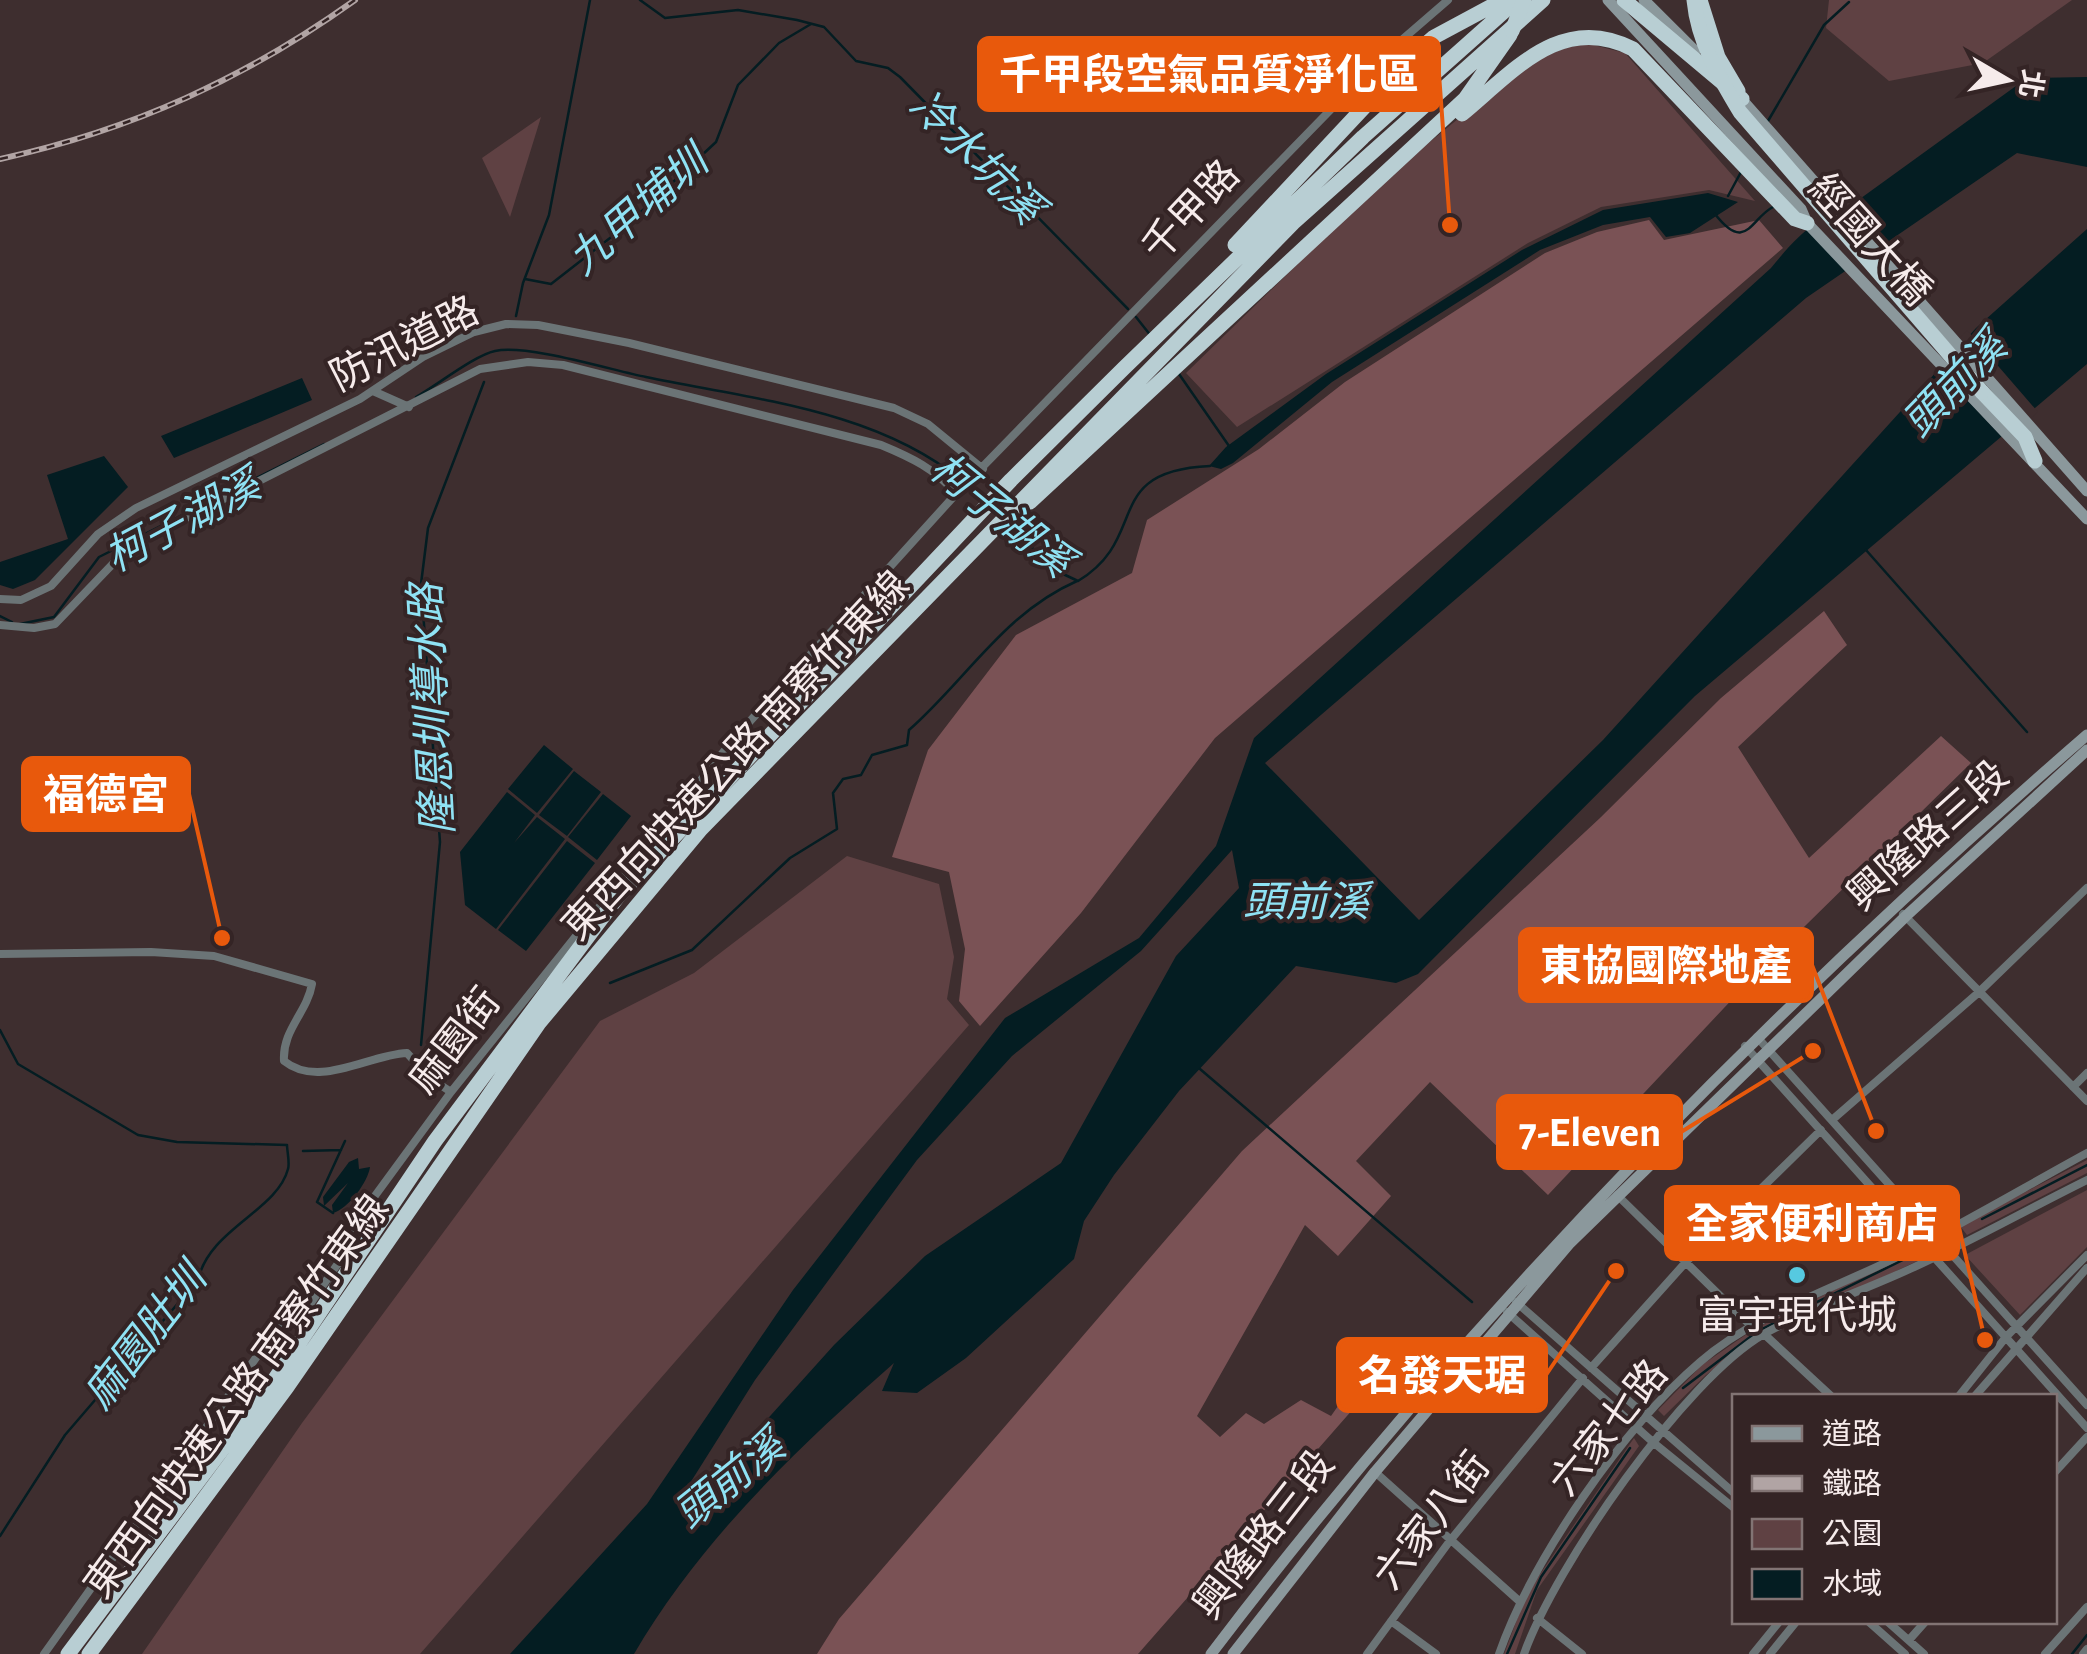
<svg xmlns="http://www.w3.org/2000/svg" width="2087" height="1654" viewBox="0 0 2087 1654" font-family="'Alegreya Sans','Noto Sans TC',sans-serif">
<rect width="100%" height="100%" fill="#3e2e2f"/>
<path fill="#5f4143" d="M1829,0h243l-89,63 -94,18 -63,-53z
M1582,42l43,11 130,148 -46,-11 -108,17 -73,36 -291,184 -51,-54 203,-198 139,-113z
M541,117l-31,100 -28,-59z
M847,856l92,28 15,73 -7,42 22,26 -549,629h-278l160,-231 298,-402 94,-48z
M2087,1160v13l-120,62 -7,-9z
M2087,1190v57l-67,68 -55,-60z
M1918,1249l8,8 -166,78 -54,40 -42,41 -6,-6 44,-45 52,-36z
M1634,1438l5,8 -102,144 -22,64h-11l23,-61z"/>
<path fill="#7a5255" d="M1649,220l15,20 95,-20 24,28 -568,490 -134,175 -101,113 -21,-25 6,-52 -16,-77 -57,-15 36,-107 88,-115 116,-62 15,-53 112,-71 86,-67 200,-129 52,-21z
M1824,611l23,34 -109,102 71,111 132,-122 30,27 -215,211 -208,221 -118,-113 -74,79 35,35 -53,60 -33,-31 -108,191 23,21 26,-24 18,11 37,-24 30,16 21,-30 16,6 -230,262h-321l22,-35 403,-468 358,-333 121,-120z"/>
<path fill="#041d22" fill-rule="evenodd" d="M2087,77v90l-70,-14 -211,145 -541,465 154,157 184,-180 373,-412 111,-99v135l-392,332 -277,278 -22,9 -100,-17 -117,125 -65,84 -30,46 -10,38 -108,99 -49,35 -35,-2 12,-28c-99,87 -193,177 -260,291h-124l137,-150 146,-214 212,-272 134,-80 77,-92 38,-108 517,-470c26,-32 47,-53 86,-67l170,-123zM1232,850l7,38 -63,68 -115,207 -136,93 -91,89 -127,141 -27,13 75,-119 162,-220 95,-104 129,-105z
M1708,193l30,9 -48,31 -24,4 -16,-20 -47,8 -63,25 -208,132 -99,81 -12,6 -12,-3 17,-19 100,-73 196,-124 81,-40z
M302,378l10,22 -138,58 -13,-22z
M104,456l24,31 -93,93 -22,9 -13,-4v-23l68,-23 -21,-64z
M544,745l29,24 -36,44 -29,-24z
M574,771l27,21 -34,44 -28,-21z
M507,792l28,23 -21,28 23,-26 28,22 -69,90 -31,-24 -5,-53z
M603,794l28,22 -34,44 -29,-23z
M567,841l28,22 -69,88 -28,-21z
M358,1158l1,11 11,-2c-2,15 -22,42 -37,46l-1,-8 16,-22 -24,23 -1,-9 26,-35z"/>
<path fill="#3e2e2f" d="M1848,199l42,49 -40,27 -47,-51 21,-17z
M1967,330l71,82 -33,28 -70,-74z"/>
<g fill="none" stroke-linecap="round" stroke-linejoin="round">
<path stroke="#041d22" stroke-width="2.5" d="M640,0l25,18 73,-8 59,10 27,7 32,34 32,7 12,9 228,232
M1768,121l56,-96 25,-23
M1728,196l13,-24
M1715,214c31,40 36,4 58,-7
M525,279l26,5 77,-60 88,-82 22,-57 41,-42 32,-19
M516,316l7,-33 26,-68 41,-215
M1136,317l15,19
M1179,374l50,72
M416,397c20,-11 59,-42 79,-46 32,-7 116,19 151,26 105,22 231,33 316,104
M968,487l15,15
M1007,526l54,47 17,8c73,-44 22,-110 132,-115
M1866,550l161,182
M0,616l12,6
M20,624l34,-7 45,-60 225,-113
M610,983l82,-33 98,-92 47,-29 -4,-36 10,-14 18,-4 11,-20 35,-10 2,-15c57,-50 95,-117 168,-149
M0,1030l18,34 120,71 39,7 110,3c0,6 3,18 1,24 -11,42 -79,60 -90,111l-133,155 -65,101
M421,1045l19,-203 -19,-258 7,-56 56,-146
M1200,1069l272,233
M303,1151l38,-1
M333,1213l-16,-11 28,-61
M1982,1219l105,-54
M1683,1388l75,-57 155,-76
M1507,1654l34,-77 89,-129
M2072,1654l15,-19"/>
<path stroke="#6b7476" stroke-width="8" d="M373,391l36,16
M0,599l21,1 30,-14 47,-52 38,-26 224,-109 63,-42 51,-25 32,-8 32,1 91,18 265,65 34,16 55,45
M0,625l34,3 21,-4 74,-77 351,-178 48,-7 35,3 318,80c29,12 55,24 75,49
M1903,914l184,187
M0,954l151,-2 63,4 98,28c-5,29 -30,46 -28,77 35,28 83,-6 123,-8l23,25 21,14
M1757,1037l330,368
M1745,1046l342,382
M2073,1087l14,-14
M1832,1120l146,-127 109,-105
M1617,1195l135,132
M1516,1302l218,191
M1507,1312l147,131 80,65
M1764,1334l67,62
M1591,1368l95,-106 135,-132
M1959,1396l47,-59 81,-82
M1975,1396l112,-128
M1375,1472l143,128
M2054,1473l33,-36
M1537,1618l45,36
M1391,1621l45,33
M1869,1622l36,32
M1888,1622l36,32
M1909,1640l16,-18
M44,1654l234,-327 26,-14 35,-51 19,-43 93,-127 282,-352 223,-246 426,-437 66,-57
M1367,1654l82,-112 134,-164
M1499,1654c34,-96 123,-225 201,-292 54,-47 130,-72 193,-103 66,-33 130,-71 194,-106
M1524,1654c31,-87 160,-274 240,-320 42,-24 101,-44 146,-65 60,-27 118,-60 177,-89
M1753,1654l26,-32
M1770,1654l26,-32
M2045,1654l42,-47
M2083,1654l4,-5"/>
<path stroke="#8b989c" stroke-width="11" d="M1608,0l193,209 6,14 280,296
M1644,0l51,51
M1736,93l351,398
M1211,1654c257,-338 555,-641 876,-919
M1233,1654l142,-182 195,-229 336,-327 181,-166"/>
<path stroke="#b8ced3" stroke-width="15" d="M1624,0l118,99
M1700,0l18,57 20,34
M1462,114c52,-43 100,-102 171,-65l162,170 12,4
M1235,245l177,-189 22,-19 69,-37
M1982,392l43,45 10,24
M1030,502l435,-403 45,-64
M68,1654l207,-275 160,-238 184,-246 392,-415 113,-112 239,-231 154,-137
M89,1654l198,-267 252,-364 162,-194 592,-606 250,-223"/>
<g stroke="#b1a4a4" stroke-width="6">
<path id="rail" d="M0,159c132,-29 246,-81 355,-159"/>
</g>
<use href="#rail" stroke="#342425" stroke-width="2.5" stroke-dasharray="8" stroke-linecap="butt"/>
<path stroke="#b8ced3" stroke-width="15" d="M1694,0c4,42 25,77 46,112l242,280
M1512,31l12,-31"/>
</g>
<circle fill="#56c9e0" stroke="#342425" stroke-width="4" cx="1797" cy="1275" r="10"/>
<g text-anchor="middle" stroke-width="8" stroke-linejoin="round" paint-order="stroke">
<g font-size="40" fill="#f6ebeb" stroke="#342425">
<text transform="translate(1190 210) rotate(-47)" y="14">千甲路</text>
<text transform="translate(1871 239) rotate(48)" y="14">經國大橋</text>
<text transform="translate(404 343) rotate(-27)" y="14">防汛道路</text>
<text transform="translate(735 755) rotate(-47)" y="14">東西向快速公路 南寮竹東線</text>
<text transform="translate(1927 835) rotate(-42)" y="14">興隆路三段</text>
<text transform="translate(454 1040) rotate(-52)" y="14">麻園街</text>
<text transform="translate(236 1396) rotate(-54)" y="14">東西向快速公路 南寮竹東線</text>
<text transform="translate(1608 1427) rotate(-51)" y="14">六家七路</text>
<text transform="translate(1431 1520) rotate(-52)" y="14">六家八街</text>
<text transform="translate(1263 1534) rotate(-52)" y="14">興隆路三段</text>
</g>
<g font-size="40" fill="#f6ebeb" stroke="#342425">
<text x="1797" y="1329">富宇現代城</text>
</g>
<g font-size="42" font-style="italic" fill="#8fe2f4" stroke="#342425">
<text transform="translate(977 156) rotate(45)" y="15">冷水坑溪</text>
<text transform="translate(637 210) rotate(-41)" y="15">九甲埔圳</text>
<text transform="translate(1954 384) rotate(-46)" y="15">頭前溪</text>
<text transform="translate(1002 514) rotate(39)" y="15">柯子湖溪</text>
<text transform="translate(182 520) rotate(-28)" y="15">柯子湖溪</text>
<text transform="translate(431 709) rotate(-93)" y="15">隆恩圳導水路</text>
<text x="1306" y="916">頭前溪</text>
<text transform="translate(144 1336) rotate(-52)" y="15">麻園肚圳</text>
<text transform="translate(729 1479) rotate(-39)" y="15">頭前溪</text>
</g>
</g>
<path fill="none" stroke="#e8590c" stroke-width="4" d="M1450 225L1439 74M222 938L189 794M1876 1131L1812 965M1813 1051L1681 1132M1985 1340L1958 1223M1616 1271L1546 1375"/>
<g fill="#e8590c" stroke="#342425" stroke-width="4">
<circle cx="1450" cy="225" r="10"/>
<circle cx="222" cy="938" r="10"/>
<circle cx="1876" cy="1131" r="10"/>
<circle cx="1813" cy="1051" r="10"/>
<circle cx="1985" cy="1340" r="10"/>
<circle cx="1616" cy="1271" r="10"/>
</g>
<g fill="#e8590c" stroke="#e8590c" stroke-width="4">
<rect x="979" y="38" width="460" height="72" rx="10"/>
<rect x="23" y="758" width="166" height="72" rx="10"/>
<rect x="1520" y="929" width="292" height="72" rx="10"/>
<rect x="1498" y="1096" width="183" height="72" rx="10"/>
<rect x="1666" y="1187" width="292" height="72" rx="10"/>
<rect x="1338" y="1339" width="208" height="72" rx="10"/>
</g>
<g font-size="42" text-anchor="middle" font-weight="bold" fill="#fff">
<text x="1209" y="89">千甲段空氣品質淨化區</text>
<text x="106" y="809">福德宮</text>
<text x="1666" y="980">東協國際地產</text>
<text x="1590" y="1146">7-Eleven</text>
<text x="1812" y="1238">全家便利商店</text>
<text x="1442" y="1390">名發天琚</text>
</g>
<rect x="1732" y="1394" width="325" height="230" fill="#342425" stroke="#827474" stroke-width="2.5"/>
<rect x="1752" y="1426" width="50" height="15" fill="#8b989c" stroke="#827474" stroke-width="2.5"/>
<text x="1822" y="1444" font-size="30" fill="#f6ebeb">道路</text>
<rect x="1752" y="1476" width="50" height="15" fill="#b1a4a4" stroke="#827474" stroke-width="2.5"/>
<text x="1822" y="1494" font-size="30" fill="#f6ebeb">鐵路</text>
<rect x="1752" y="1519" width="50" height="30" fill="#5f4143" stroke="#827474" stroke-width="2.5"/>
<text x="1822" y="1544" font-size="30" fill="#f6ebeb">公園</text>
<rect x="1752" y="1569" width="50" height="30" fill="#041d22" stroke="#827474" stroke-width="2.5"/>
<text x="1822" y="1594" font-size="30" fill="#f6ebeb">水域</text>
<g transform="translate(2007 80) rotate(99)" stroke="#342425" stroke-width="8" paint-order="stroke">
<path d="M0-8L18 38L0 25L-18 38Z" fill="#f6ebeb"/>
<text y="-15" font-size="28" font-weight="bold" text-anchor="middle" fill="#f6ebeb">北</text>
</g>
</svg>
